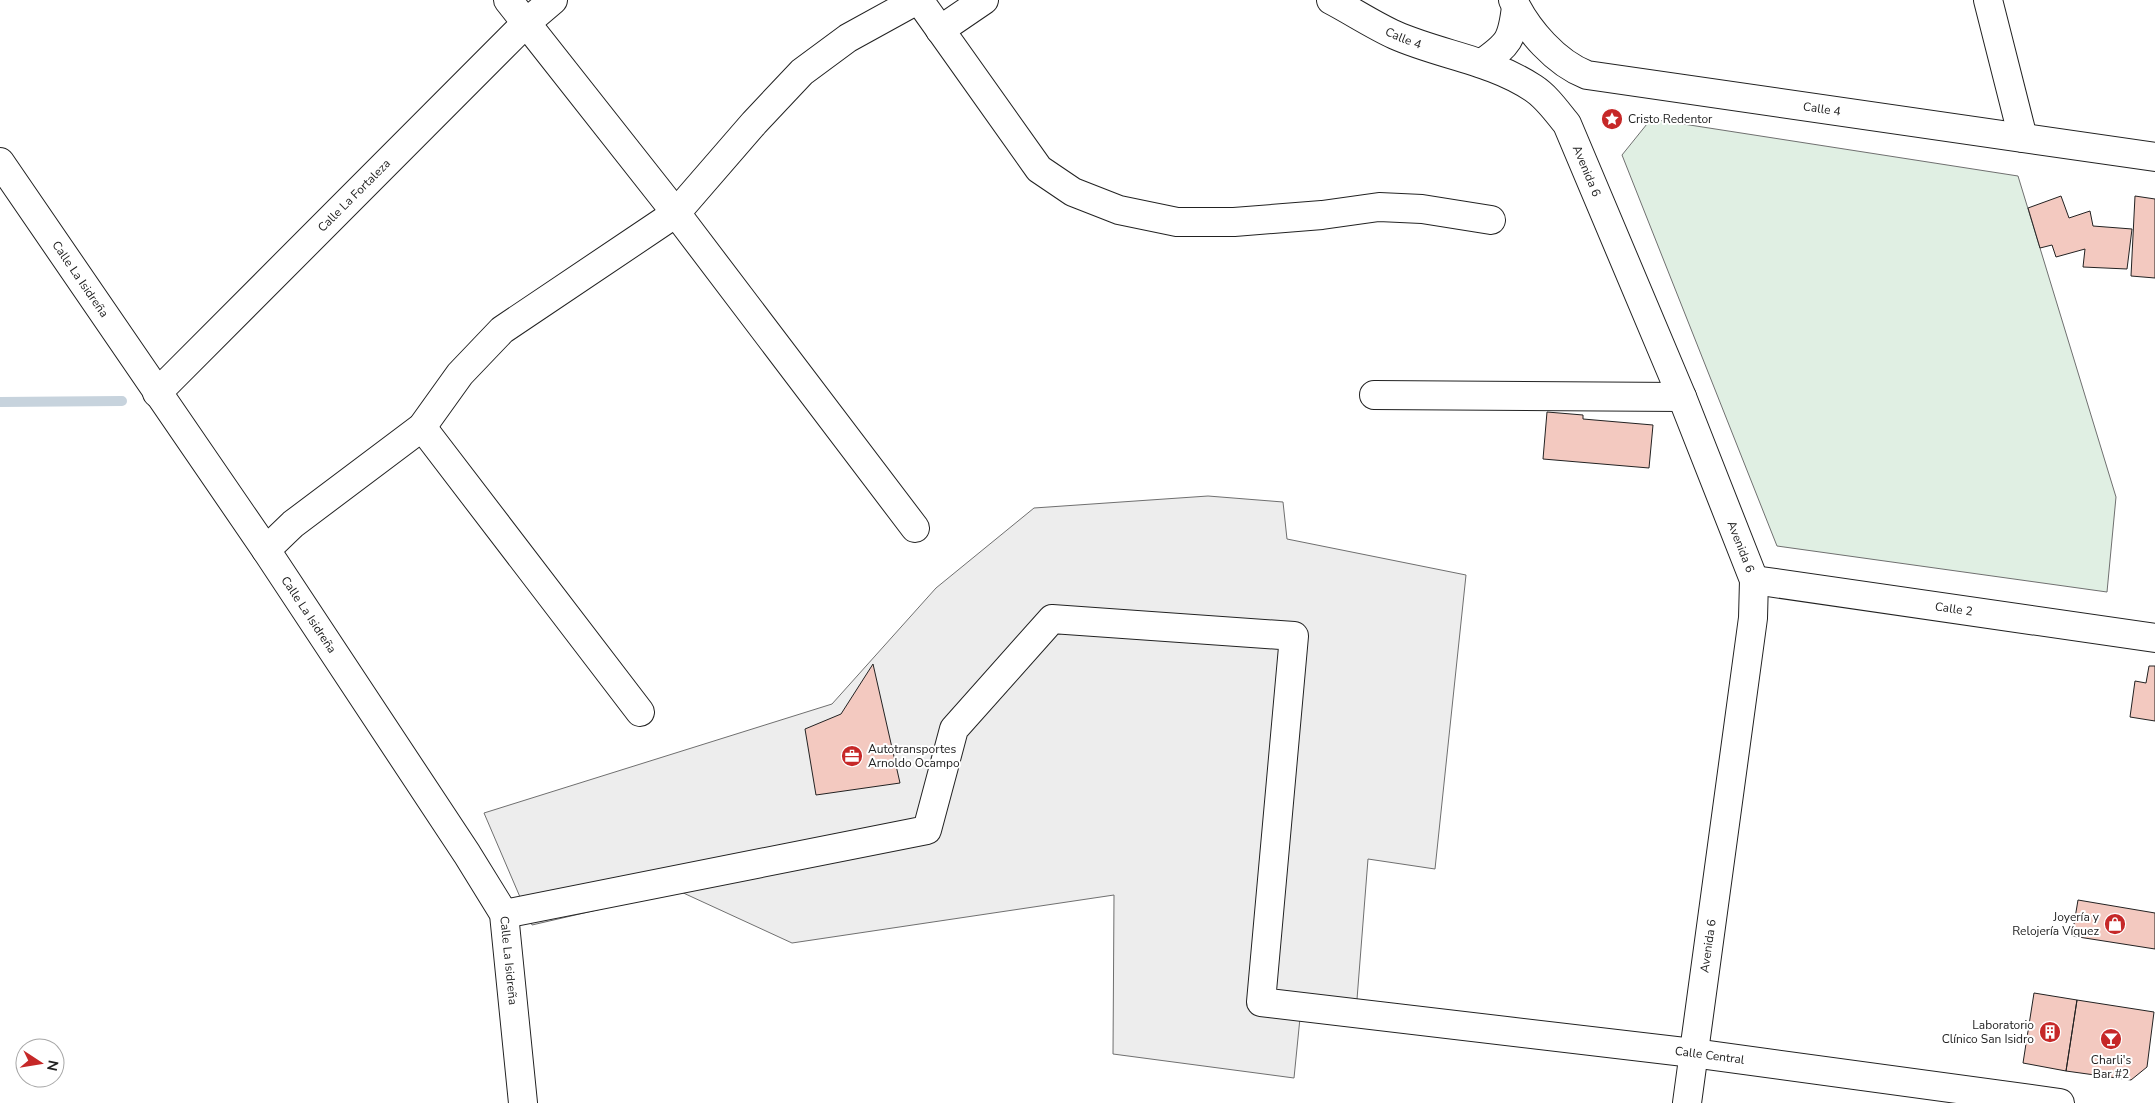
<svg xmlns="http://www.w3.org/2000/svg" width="2155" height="1103" viewBox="0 0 2155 1103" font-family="'Nunito Sans',sans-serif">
<rect width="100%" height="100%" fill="#fff"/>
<path fill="#e0efe3" stroke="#6f6f6f" d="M1651,119l367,57 98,321 -9,95 -330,-46 -155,-391z"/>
<path fill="#ededed" stroke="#6f6f6f" d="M1208,496l75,6 4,37 179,36 -31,294 -67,-10 -12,153 -55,-4 -7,70 -181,-24 1,-159 -322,48 -113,-52 -147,34 -48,-112 348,-109 104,-116 98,-80z"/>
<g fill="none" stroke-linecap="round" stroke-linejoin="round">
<path stroke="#c7d3dd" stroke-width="10" d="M0,402l122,-1"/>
</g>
<path fill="#f3c9c0" stroke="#222" d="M2061,196l8,22 21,-7 3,15 39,3 -5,40 -44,-2 2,-18 -29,8 -4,-12 -12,3 -12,-40z
M2135,196l20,3v79l-24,-2z
M1547,412l36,3v4l70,6 -4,43 -106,-9z
M873,664l27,119 -84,12 -11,-66 36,-15z
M2149,666h6v55l-25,-4 5,-36 11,2z
M2078,900l77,13v36l-83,-13z
M2034,993l43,7 -11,71 -43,-8z
M2077,1000l77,12 -7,55 -16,13 -65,-9z"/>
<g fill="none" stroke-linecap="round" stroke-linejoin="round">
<g stroke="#222" stroke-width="30">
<g id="minor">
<path d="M508,0l168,213 239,315"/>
<path d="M919,0l120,169 34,23 46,18 58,12h57l88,-7 57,-8 43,2 69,11"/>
<path d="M1988,0l35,138"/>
<path d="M940,30l44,-30"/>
<path id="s1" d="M0,162l266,388 201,304 37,60 19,189"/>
<path id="s2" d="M157,393l369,-370 27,-23"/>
<path d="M1374,395l308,2"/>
<path d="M422,427l218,285"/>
<path d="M266,550l27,-26 129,-97 38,-53 42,-44 174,-117 78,-90 48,-51 46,-34 69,-38"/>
<path id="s3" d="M1754,580l401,58"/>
<path id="s4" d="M504,914l423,-84 27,-101 98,-110 242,17 -33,366 432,51 367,50"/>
</g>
</g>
<g stroke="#222" stroke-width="30">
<g id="major">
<path id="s5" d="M1331,0c21,11 42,25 64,35 45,20 96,25 138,53 14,9 24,24 34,36l115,273 72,183 -1,38 -66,485"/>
<path id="s6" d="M1513,0c14,30 43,63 74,75l568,82"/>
<path d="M1482,63c27,-19 30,-23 34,-56"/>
</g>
</g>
<use href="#minor" stroke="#fff" stroke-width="28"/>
<use href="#major" stroke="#fff" stroke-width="28"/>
</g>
<defs>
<g id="sight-disc" transform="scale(1.125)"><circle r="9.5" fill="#c62828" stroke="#fff"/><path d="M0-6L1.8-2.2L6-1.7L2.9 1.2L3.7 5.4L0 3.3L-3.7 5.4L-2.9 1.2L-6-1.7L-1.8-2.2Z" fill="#fff"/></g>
<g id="office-disc" transform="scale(1.125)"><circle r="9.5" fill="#c62828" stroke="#fff"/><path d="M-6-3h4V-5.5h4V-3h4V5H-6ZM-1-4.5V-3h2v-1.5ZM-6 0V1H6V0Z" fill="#fff"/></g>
<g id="shop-disc" transform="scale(1.125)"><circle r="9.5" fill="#c62828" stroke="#fff"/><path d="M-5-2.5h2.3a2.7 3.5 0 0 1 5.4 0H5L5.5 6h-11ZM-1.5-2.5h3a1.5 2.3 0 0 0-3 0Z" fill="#fff"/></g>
<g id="building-disc" transform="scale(1.125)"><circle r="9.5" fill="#c62828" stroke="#fff"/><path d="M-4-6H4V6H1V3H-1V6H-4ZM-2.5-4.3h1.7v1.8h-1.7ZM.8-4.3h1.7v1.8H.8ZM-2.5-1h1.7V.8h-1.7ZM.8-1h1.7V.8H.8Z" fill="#fff"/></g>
<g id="bar-disc" transform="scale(1.125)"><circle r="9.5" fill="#c62828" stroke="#fff"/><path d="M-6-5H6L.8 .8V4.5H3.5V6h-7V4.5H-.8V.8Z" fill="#fff"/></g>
</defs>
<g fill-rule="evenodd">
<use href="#sight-disc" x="1612" y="119"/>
<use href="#office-disc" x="852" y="756"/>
<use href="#shop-disc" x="2115" y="924"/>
<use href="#building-disc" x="2050" y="1032"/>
<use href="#bar-disc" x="2111" y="1039"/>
</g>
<g text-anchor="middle" stroke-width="4" stroke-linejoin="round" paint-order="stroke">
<g font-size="12" fill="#222" stroke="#fff">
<text dy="4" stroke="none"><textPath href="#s5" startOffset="82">Calle 4</textPath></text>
<text dy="4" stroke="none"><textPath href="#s6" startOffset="345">Calle 4</textPath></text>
<text dy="4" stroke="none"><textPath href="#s5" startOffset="322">Avenida 6</textPath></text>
<text dy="4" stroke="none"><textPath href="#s2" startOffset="279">Calle La Fortaleza</textPath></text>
<text dy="4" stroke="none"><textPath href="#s1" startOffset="142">Calle La Isidreña</textPath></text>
<text dy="4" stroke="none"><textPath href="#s5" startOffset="728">Avenida 6</textPath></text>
<text dy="4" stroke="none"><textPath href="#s3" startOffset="202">Calle 2</textPath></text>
<text dy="4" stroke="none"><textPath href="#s1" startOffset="548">Calle La Isidreña</textPath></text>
<text transform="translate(1708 946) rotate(-82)" y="4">Avenida 6</text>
<text dy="4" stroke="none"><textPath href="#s1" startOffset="952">Calle La Isidreña</textPath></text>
<text dy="4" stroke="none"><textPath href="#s4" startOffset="1745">Calle Central</textPath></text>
</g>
<g font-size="12" fill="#222" stroke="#fff" text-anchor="start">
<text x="1628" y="123">Cristo Redentor</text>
<text x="868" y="753">Autotransportes<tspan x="868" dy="14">Arnoldo Ocampo</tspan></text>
<text x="2099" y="921" text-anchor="end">Joyería y<tspan x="2099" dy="14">Relojería Víquez</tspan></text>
<text x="2034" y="1029" text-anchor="end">Laboratorio<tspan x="2034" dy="14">Clínico San Isidro</tspan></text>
<text x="2111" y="1064" text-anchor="middle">Charli's<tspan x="2111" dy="14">Bar #2</tspan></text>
</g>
</g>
<g transform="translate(40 1063) rotate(102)"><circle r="24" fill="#ffffff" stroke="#a7a7a7"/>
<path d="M0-4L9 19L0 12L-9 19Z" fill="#c62828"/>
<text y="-8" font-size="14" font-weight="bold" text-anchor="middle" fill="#222222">N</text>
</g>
</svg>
